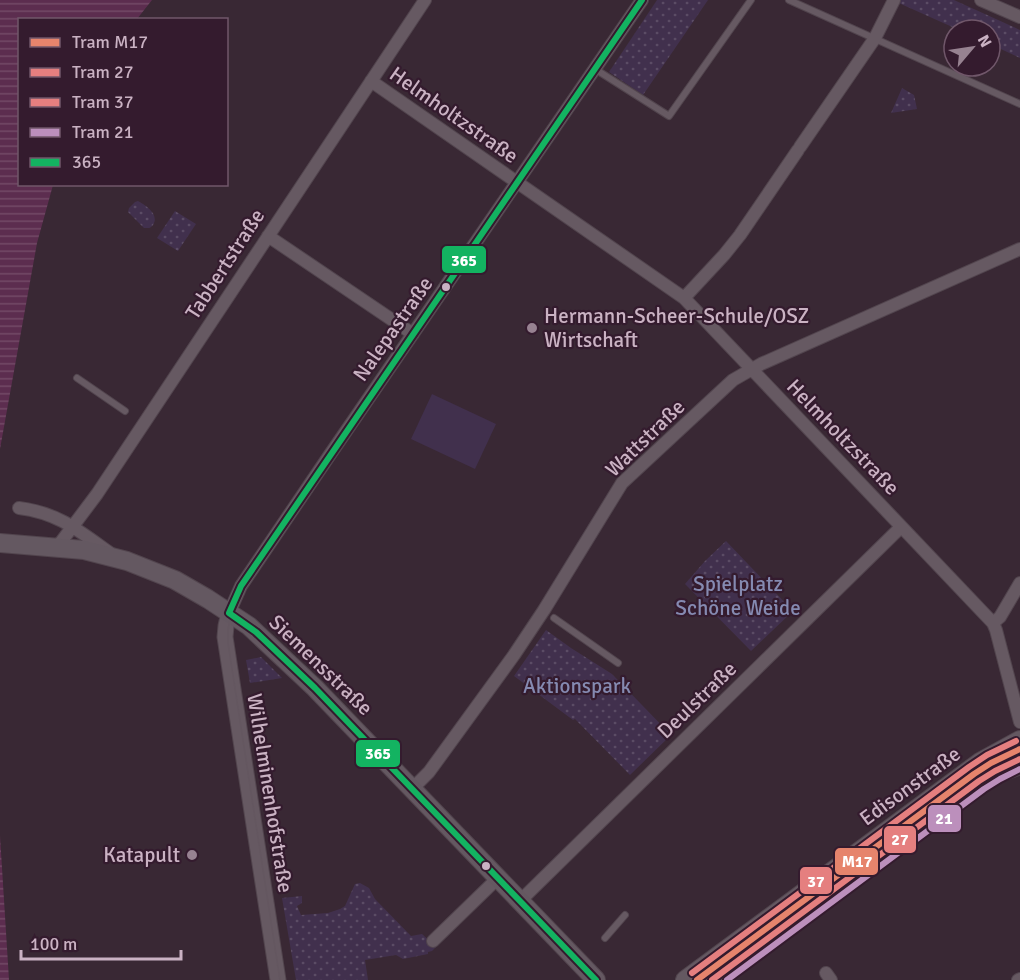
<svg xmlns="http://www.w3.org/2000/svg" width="1020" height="980" viewBox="0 0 1020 980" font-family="Signika,sans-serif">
<defs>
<pattern id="grass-dots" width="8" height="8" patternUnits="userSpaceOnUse" patternTransform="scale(1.5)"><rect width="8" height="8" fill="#41304d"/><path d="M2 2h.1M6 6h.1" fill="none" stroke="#5b4c65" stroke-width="1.8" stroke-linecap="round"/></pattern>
<pattern id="water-rules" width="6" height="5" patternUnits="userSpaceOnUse" patternTransform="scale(1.5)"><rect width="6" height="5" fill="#5c2d4f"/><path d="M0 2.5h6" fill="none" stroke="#724967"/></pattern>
</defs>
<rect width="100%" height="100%" fill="#392834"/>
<path fill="url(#grass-dots)" d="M657,0h51l-65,95 -34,-23z
M892,0h62l66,30v28l-30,-14v-14h-31z
M902,88l12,7 3,14 -26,4z
M138,201c7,4 22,13 15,24 -3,4 -4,3 -9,3l-16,-16 1,-4 6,-6z
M175,211l21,13 -18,27 -21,-13z
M726,541l67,70 -42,40 -66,-67 20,-23z
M546,630l25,18 41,26 59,61 -41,40 -55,-56 -2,1 -59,-44z
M261,657l21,21 -32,5 -4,-23z
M360,883l9,5 6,11 36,37 11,-2 14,13 -4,4 -4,1v2l-25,5 -7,-4 -31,5 3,20h-72l-14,-82 20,-2v7l-5,3 4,9 27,-2 12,-4 5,-3 10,-22z"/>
<path fill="#41304d" d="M432,394l64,30 -21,45 -64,-30z"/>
<path fill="url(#water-rules)" d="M0,0h152l-15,19 -117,1v164l33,1 -16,58 -37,206z
M0,836l9,144h-9z"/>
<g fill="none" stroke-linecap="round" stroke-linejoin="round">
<g stroke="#52454e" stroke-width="8">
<path id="service" d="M789,0l231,104
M595,69l74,47 82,-116
M77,378l48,33
M554,618l64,45
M605,938l20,-23"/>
</g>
<g stroke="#52454e" stroke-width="14">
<path id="minor" d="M981,0l39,17
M371,81l313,217 309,325 3,7 24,92
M800,147l75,-109 19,-38
M268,236l145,98
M684,298l40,-43 16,-20 58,-85
M19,508c40,5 60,23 91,45
M55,547l6,-5 36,-48 328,-494
M229,613l12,-27 88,-130 313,-456
M993,623l7,-6 20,-34
M412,789l17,-17 85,-117 30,-45 78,-127 111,-103 28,-16 259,-115
M520,901l381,-374
M433,941l65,-63
M826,973l5,7
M1018,980l2,-1"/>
</g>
<g stroke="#52454e" stroke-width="17">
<path id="tertiary" d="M229,613l-3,13 -1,11 53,343"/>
</g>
<g stroke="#52454e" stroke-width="20">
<path id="secondary" d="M0,543l84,7 43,11 48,19 33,19 41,27 66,62 281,292
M685,980l295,-218 40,-22
M713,980l270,-198 18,-10 19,-7"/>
</g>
<use href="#service" stroke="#665962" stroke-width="6"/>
<use href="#minor" stroke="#665962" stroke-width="12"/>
<use href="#tertiary" stroke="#665962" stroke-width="15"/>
<use href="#secondary" stroke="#645861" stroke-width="18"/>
<path stroke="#645760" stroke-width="1.5" d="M280,980l-52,-337v-13l3,-16 15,-33 77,-116"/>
<g stroke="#341b2e" stroke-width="10">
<path id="bus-1" d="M596,980l-281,-292 -59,-56 -27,-19 12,-27 401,-586"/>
</g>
<use href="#bus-1" stroke="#13b361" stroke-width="6"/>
<g stroke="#341b2e" stroke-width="10">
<path id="tram-1" d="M697,980l277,-206 17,-11 29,-14"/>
</g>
<g stroke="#341b2e" stroke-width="10">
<path id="tram-2" d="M712,980l267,-199 16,-10 25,-12"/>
</g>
<g stroke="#341b2e" stroke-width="10">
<path id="tram-3" d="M692,973l277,-206 18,-12 29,-14"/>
</g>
<g stroke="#341b2e" stroke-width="10">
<path id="tram-4" d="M727,980l257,-191 16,-10 20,-10"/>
</g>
<use href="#tram-1" stroke="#e6846c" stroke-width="6"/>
<use href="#tram-2" stroke="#e57f7f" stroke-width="6"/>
<use href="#tram-3" stroke="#e57f7f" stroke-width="6"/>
<use href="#tram-4" stroke="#bc8fbc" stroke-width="6"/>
</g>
<g fill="#cab2c3" stroke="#341b2e" stroke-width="2">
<circle cx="446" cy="287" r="5"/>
<circle cx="486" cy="866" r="5"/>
</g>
<g fill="#978291" stroke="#341b2e" stroke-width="2">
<circle cx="532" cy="328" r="6"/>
<circle cx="192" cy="855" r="6"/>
</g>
<g text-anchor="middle" stroke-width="4.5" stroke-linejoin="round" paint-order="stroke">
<g font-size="21" fill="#cab2c3" stroke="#341b2e">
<text transform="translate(454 115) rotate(35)" y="7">Helmholtzstraße</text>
<text transform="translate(225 264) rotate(-57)" y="7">Tabbertstraße</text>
<text transform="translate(393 329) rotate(-55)" y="7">Nalepastraße</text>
<text transform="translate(843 437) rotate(46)" y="7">Helmholtzstraße</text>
<text transform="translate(645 438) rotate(-44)" y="7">Wattstraße</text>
<text transform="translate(321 665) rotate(44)" y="7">Siemensstraße</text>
<text transform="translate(697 700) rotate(-44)" y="7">Deulstraße</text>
<text transform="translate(910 786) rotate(-36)" y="7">Edisonstraße</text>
<text transform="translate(270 793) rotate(81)" y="7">Wilhelminenhofstraße</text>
</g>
<g font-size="21" fill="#cab2c3" stroke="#341b2e" text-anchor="start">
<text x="544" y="323">Hermann-Scheer-Schule/OSZ<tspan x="544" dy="24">Wirtschaft</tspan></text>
<text x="180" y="862" text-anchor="end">Katapult</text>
</g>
<g font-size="21" fill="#858ab1" stroke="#341b2e">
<text x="738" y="591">Spielplatz<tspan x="738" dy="24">Schöne Weide</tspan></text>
<text x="577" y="693">Aktionspark</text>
</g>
</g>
<g stroke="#341b2e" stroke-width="2">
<rect x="441" y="245" width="46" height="29" rx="6" fill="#13b361"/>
<rect x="355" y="739" width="46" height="29" rx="6" fill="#13b361"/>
<rect x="927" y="804" width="35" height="29" rx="6" fill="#bc8fbc"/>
<rect x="883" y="825" width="34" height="29" rx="6" fill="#e57f7f"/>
<rect x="834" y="847" width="45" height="29" rx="6" fill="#e6846c"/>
<rect x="799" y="866" width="34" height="29" rx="6" fill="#e57f7f"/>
</g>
<g font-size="16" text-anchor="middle" font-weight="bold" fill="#fff">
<text x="464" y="266">365</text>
<text x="378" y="759">365</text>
<text x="944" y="824">21</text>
<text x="900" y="845">27</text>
<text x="857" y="867">M17</text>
<text x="816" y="887">37</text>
</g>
<rect x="18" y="18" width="210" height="168" fill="#341b2e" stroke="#70576a" stroke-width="1.5"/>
<rect x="30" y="38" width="30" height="9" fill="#e6846c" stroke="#70576a" stroke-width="1.5"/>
<text x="72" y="48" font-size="18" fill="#cab2c3">Tram M17</text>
<rect x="30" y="68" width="30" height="9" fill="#e57f7f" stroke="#70576a" stroke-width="1.5"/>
<text x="72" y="78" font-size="18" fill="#cab2c3">Tram 27</text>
<rect x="30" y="98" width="30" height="9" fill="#e57f7f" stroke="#70576a" stroke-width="1.5"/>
<text x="72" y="108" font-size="18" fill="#cab2c3">Tram 37</text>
<rect x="30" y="128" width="30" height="9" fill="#bc8fbc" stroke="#70576a" stroke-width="1.5"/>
<text x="72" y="138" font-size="18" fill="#cab2c3">Tram 21</text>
<rect x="30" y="158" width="30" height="9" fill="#13b361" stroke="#70576a" stroke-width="1.5"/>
<text x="72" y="168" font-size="18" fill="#cab2c3">365</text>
<g transform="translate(972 48) rotate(61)"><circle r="28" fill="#341b2e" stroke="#70576a" stroke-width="1.5"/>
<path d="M0-4.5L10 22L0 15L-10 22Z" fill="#978291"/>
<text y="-9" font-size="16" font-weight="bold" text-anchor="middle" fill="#cab2c3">N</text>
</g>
<path d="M21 950v9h160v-9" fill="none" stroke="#cab2c3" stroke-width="3"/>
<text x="30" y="950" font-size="18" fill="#cab2c3" stroke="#341b2e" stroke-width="4.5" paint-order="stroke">100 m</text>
</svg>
